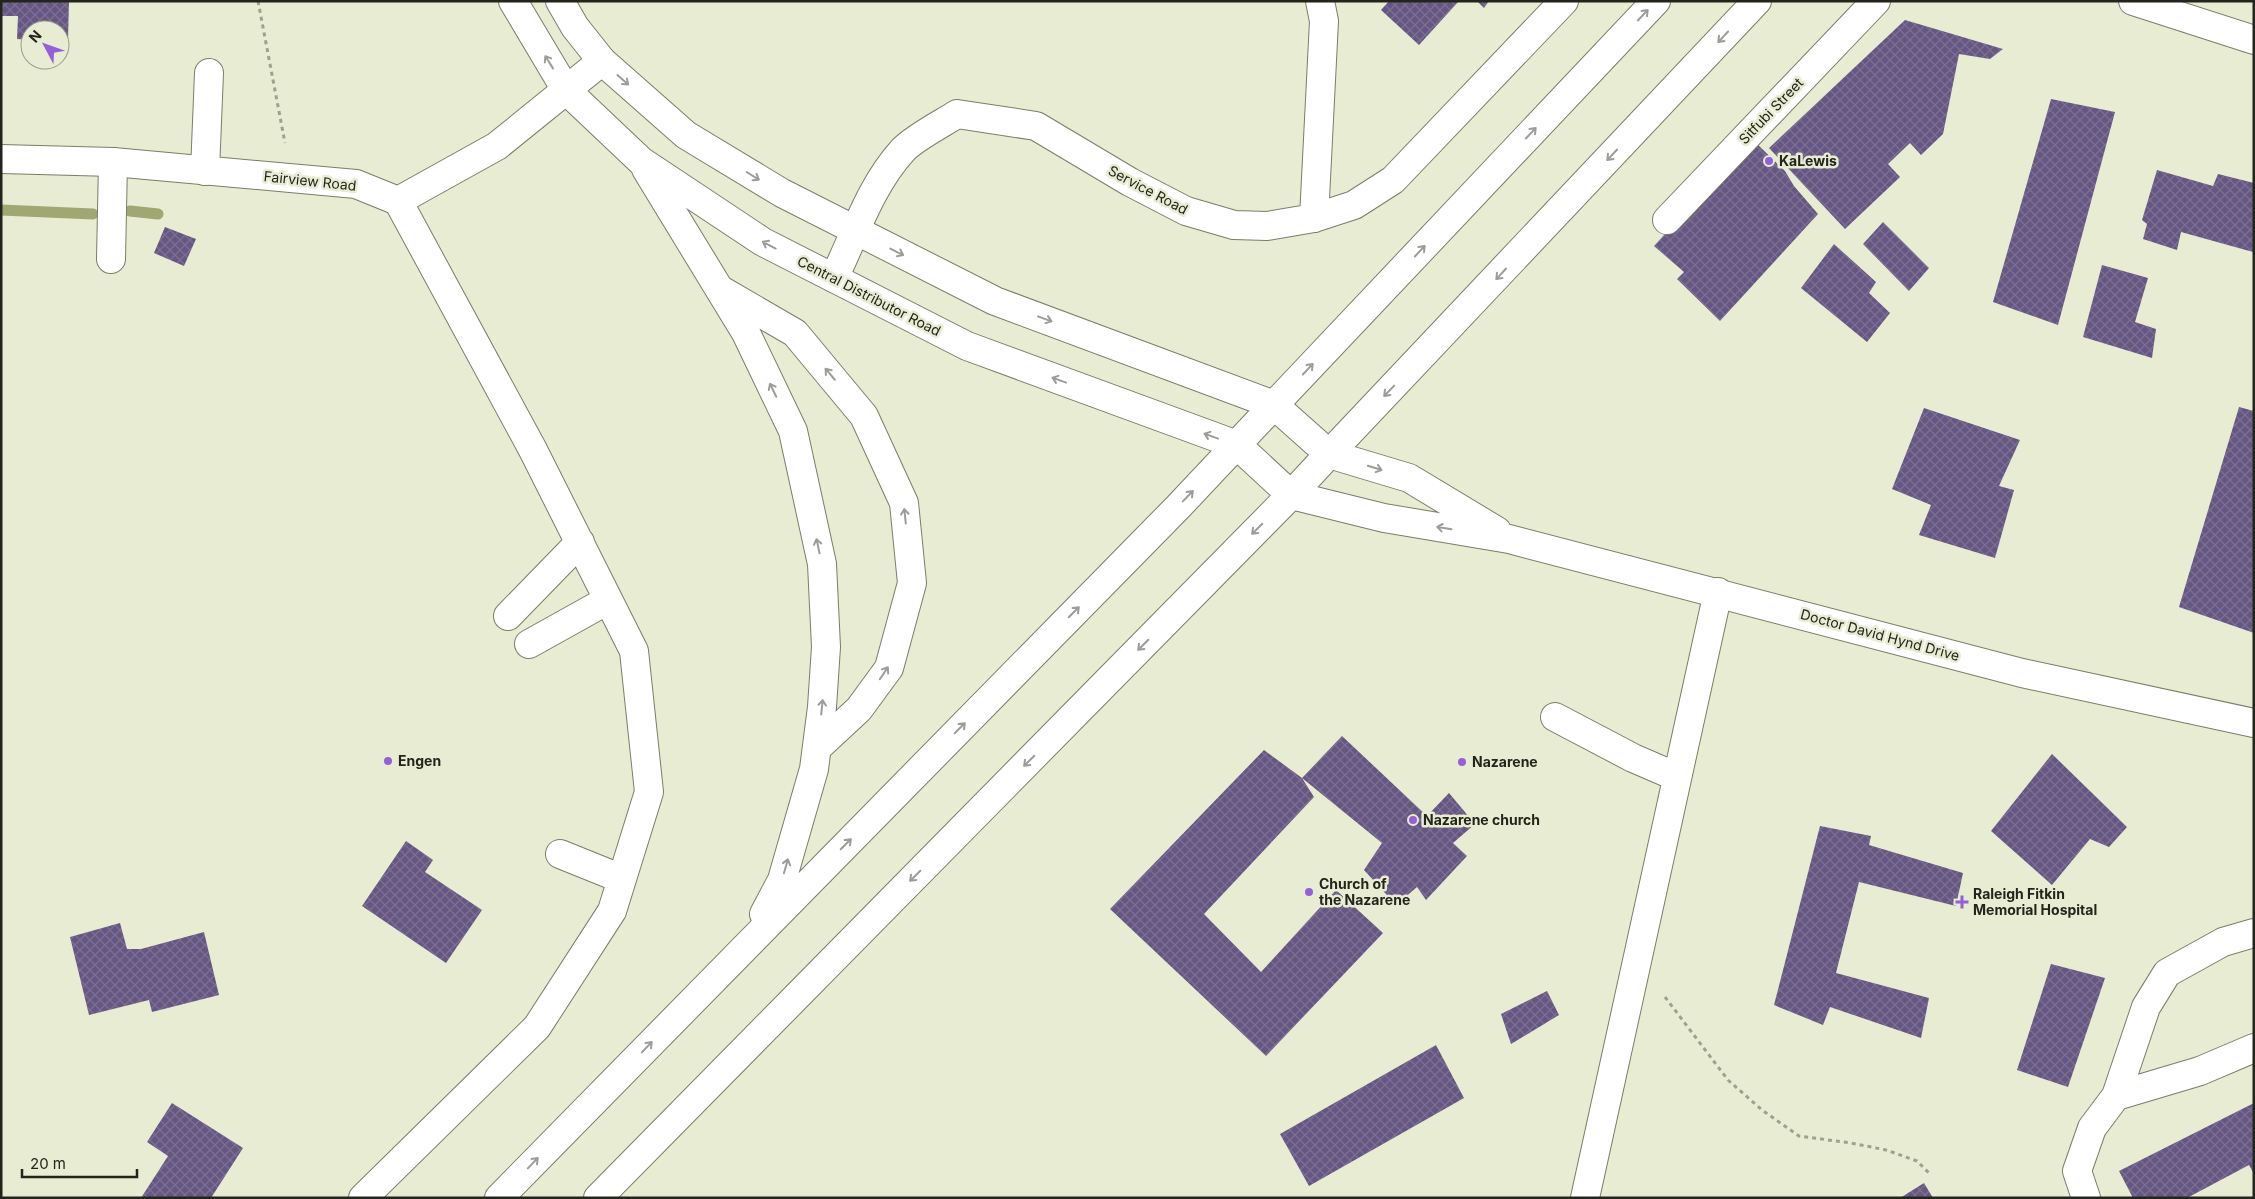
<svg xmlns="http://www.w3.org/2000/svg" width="2255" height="1199" viewBox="0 0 2255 1199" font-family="Inter,sans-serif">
<defs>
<pattern id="building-cross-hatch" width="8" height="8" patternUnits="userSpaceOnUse" patternTransform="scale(1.25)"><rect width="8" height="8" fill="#665683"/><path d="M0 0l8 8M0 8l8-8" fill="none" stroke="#7c7091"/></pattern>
</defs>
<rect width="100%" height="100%" fill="#e8ecd3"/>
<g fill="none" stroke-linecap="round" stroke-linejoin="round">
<path stroke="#a0a772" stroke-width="11" d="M1,210l92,4
M130,211l28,3"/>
</g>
<path fill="url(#building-cross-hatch)" d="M1,1h68l-1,39h-8v-10h-30v10l-13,-1 1,-23h-17z
M1389,1h70l-40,44 -38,-35z
M1477,1h12l-5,7z
M1905,20l98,29 -13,10 -31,-5 -16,80 -22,21 -11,-12 -22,21 12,13 -55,52 -76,-81z
M2051,99l64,13 -57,213 -65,-23z
M1752,139l33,32 9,15 24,28 -98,107 -43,-42 7,-7 -30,-26z
M2157,170l56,16 5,-12 36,9 -1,69 -72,-20 -4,18 -34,-11 4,-15 -5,-4z
M1883,222l46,46 -20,23 -46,-47z
M165,227l31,12 -12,27 -30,-13z
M1834,244l42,38 -7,11 21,20 -23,29 -66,-54z
M2102,265l46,13 -13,44 21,7 -4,29 -69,-21z
M2239,407l15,4v222l-75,-26z
M1924,408l96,32 -21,46 15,4 -19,68 -76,-23 12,-30 -39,-16z
M1342,736l85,80 22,-23 26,31 -22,19 14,13 -41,44 -9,-13 -21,18 -32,-35 18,-27 -80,-65 12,19 -110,117 57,58 75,-82 47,43 -117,123 -156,-147 154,-159 38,28z
M2052,754l75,73 -18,20 -19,-8 -38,46 -61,-54z
M1820,826l51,10 -2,9 94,28 -7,33 -97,-24 -23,91 93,25 -8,40 -91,-31 -7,18 -49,-20z
M406,841l27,19 -8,12 57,38 -36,53 -84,-57z
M120,923l7,26h14l63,-17 15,63 -67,17 -3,-12 -60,15 -19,-78z
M2051,964l54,14 -37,109 -51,-17z
M1547,991l12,24 -48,29 -10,-30z
M1436,1045l28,53 -155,88 -29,-52z
M172,1103l71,45 -32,50h-70l27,-42 -21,-14z
M2254,1103v71l-5,-9 -62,33h-54l-14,-27z
M1924,1183l9,15h-33z"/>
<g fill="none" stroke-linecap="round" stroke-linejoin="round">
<g stroke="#7a7e68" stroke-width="30">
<path id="minor" d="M2133,1l121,39
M205,171l4,-98
M1314,218l10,-197 -4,-20
M1667,220l209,-219
M111,259l2,-97
M834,278c21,-43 36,-92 69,-128 11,-12 40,-27 54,-36l79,12 94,56 56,29 48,14 33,1 47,-8 40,-13 39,-25 171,-179
M508,616l72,-74
M529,644l79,-44
M1555,717l78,41 44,19
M560,854l62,25
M2116,1096l84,-25 54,-23
M363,1198l174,-171 75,-116 37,-119 -15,-141 -101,-201 -135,-249
M1585,1198l133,-606
M2086,1198l-9,-27 15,-43 24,-32 30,-89 21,-34 56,-31 31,-9"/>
</g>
<g stroke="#7a7e68" stroke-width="30">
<path id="major" d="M1,159l112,3 243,22 42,17 99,-55 105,-85
M1274,405l382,-404
M1291,495l93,23 125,21 513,134 232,50
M1497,531l-88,-53 -80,-24 428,-453"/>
</g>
<g stroke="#7a7e68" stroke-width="30">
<path id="highway" d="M513,1l53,89 75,71 122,81 204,104 270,99 54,50
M560,1l15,26 27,34 84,74 96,58 213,108 279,104 55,49 -38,41 -693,703
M646,169l100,164 47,98 29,133 4,83 -4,60 -8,62 -32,111 -18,34
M721,290l74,43 69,83 40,87 8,80 -23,85 -30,41 -42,39
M499,1198l679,-691 96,-102"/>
</g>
<path stroke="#9da18e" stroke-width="3" stroke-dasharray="4 4" stroke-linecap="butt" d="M258,1l27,142
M1665,997l63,83 34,30 37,26 52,7 35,7 31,11 12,12"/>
<use href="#minor" stroke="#fff" stroke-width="28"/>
<use href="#major" stroke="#fff" stroke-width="28"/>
<use href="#highway" stroke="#fff" stroke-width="28"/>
</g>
<defs><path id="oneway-shaft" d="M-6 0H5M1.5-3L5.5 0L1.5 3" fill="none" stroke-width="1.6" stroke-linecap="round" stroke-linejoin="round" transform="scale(1.25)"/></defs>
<g stroke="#9c9d99">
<use href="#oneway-shaft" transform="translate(1643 15) rotate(-47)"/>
<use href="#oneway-shaft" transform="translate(1723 37) rotate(133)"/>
<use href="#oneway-shaft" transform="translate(549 62) rotate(-122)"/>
<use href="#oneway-shaft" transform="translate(623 80) rotate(41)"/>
<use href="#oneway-shaft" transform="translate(1531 133) rotate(-47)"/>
<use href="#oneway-shaft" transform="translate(1612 155) rotate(133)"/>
<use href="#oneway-shaft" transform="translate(753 176) rotate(32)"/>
<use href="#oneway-shaft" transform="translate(769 245) rotate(-152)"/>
<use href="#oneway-shaft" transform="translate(1420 251) rotate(-47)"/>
<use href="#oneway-shaft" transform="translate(897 252) rotate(27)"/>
<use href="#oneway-shaft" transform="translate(1501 274) rotate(133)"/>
<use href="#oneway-shaft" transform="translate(1045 319) rotate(20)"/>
<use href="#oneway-shaft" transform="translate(1308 369) rotate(-47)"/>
<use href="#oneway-shaft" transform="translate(830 374) rotate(-130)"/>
<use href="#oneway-shaft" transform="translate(1059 380) rotate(-160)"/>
<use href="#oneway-shaft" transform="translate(773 390) rotate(-116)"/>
<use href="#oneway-shaft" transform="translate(1389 391) rotate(134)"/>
<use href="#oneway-shaft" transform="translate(1211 436) rotate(-160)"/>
<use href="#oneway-shaft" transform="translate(1375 468) rotate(17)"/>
<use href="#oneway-shaft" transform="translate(1188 496) rotate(-46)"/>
<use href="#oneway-shaft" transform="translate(905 516) rotate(-96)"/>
<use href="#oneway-shaft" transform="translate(1444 528) rotate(-171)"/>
<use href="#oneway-shaft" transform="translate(1257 529) rotate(135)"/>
<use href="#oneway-shaft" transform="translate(818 546) rotate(-102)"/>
<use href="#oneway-shaft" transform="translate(1074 612) rotate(-45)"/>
<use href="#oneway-shaft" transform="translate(1143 645) rotate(135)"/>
<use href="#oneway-shaft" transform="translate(884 673) rotate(-56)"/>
<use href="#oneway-shaft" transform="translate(822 707) rotate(-84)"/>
<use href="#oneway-shaft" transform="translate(960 728) rotate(-45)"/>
<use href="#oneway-shaft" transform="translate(1029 761) rotate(135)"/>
<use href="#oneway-shaft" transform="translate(846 844) rotate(-45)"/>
<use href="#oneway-shaft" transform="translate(786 866) rotate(-74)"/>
<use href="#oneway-shaft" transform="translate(915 876) rotate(135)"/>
<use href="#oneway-shaft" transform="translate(647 1047) rotate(-46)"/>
<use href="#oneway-shaft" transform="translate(533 1163) rotate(-46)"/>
</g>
<g fill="#9360d9" stroke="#e8ecd3" stroke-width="2">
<circle cx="1769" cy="161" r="5"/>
<circle cx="388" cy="761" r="5"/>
<circle cx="1462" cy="762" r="5"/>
<circle cx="1413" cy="820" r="5"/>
<circle cx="1309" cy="892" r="5"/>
<path d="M1959.5 894.5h5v5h5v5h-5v5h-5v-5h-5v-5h5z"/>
</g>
<g text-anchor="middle" stroke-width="5" stroke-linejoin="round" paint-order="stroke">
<g font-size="14" fill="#23251c" stroke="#e8ecd3">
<text transform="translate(1771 111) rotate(-46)" y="5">Sitfubi Street</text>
<text transform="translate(310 181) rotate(6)" y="5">Fairview Road</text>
<text transform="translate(1148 190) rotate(28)" y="5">Service Road</text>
<text transform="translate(869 296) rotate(27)" y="5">Central Distributor Road</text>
<text transform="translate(1880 635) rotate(15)" y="5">Doctor David Hynd Drive</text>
</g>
<g font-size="14" font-weight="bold" fill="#23251c" stroke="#e8ecd3" text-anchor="start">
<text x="1779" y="166">KaLewis</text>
<text x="398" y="766">Engen</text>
<text x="1472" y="767">Nazarene</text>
<text x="1423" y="825">Nazarene church</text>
<text x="1319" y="889">Church of<tspan x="1319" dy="16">the Nazarene</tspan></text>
<text x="1973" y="899">Raleigh Fitkin<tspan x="1973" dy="16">Memorial Hospital</tspan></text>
</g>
</g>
<rect width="2255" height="1199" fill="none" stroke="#23251c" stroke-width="5"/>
<g transform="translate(45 45) rotate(311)"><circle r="24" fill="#e8ecd3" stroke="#999c8a"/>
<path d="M0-4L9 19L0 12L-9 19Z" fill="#9360d9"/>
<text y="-8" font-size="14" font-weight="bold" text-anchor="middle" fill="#23251c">N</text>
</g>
<path d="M22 1169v8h115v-8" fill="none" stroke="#23251c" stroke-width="2.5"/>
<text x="30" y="1169" font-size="15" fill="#23251c" stroke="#e8ecd3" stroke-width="4" paint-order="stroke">20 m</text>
</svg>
